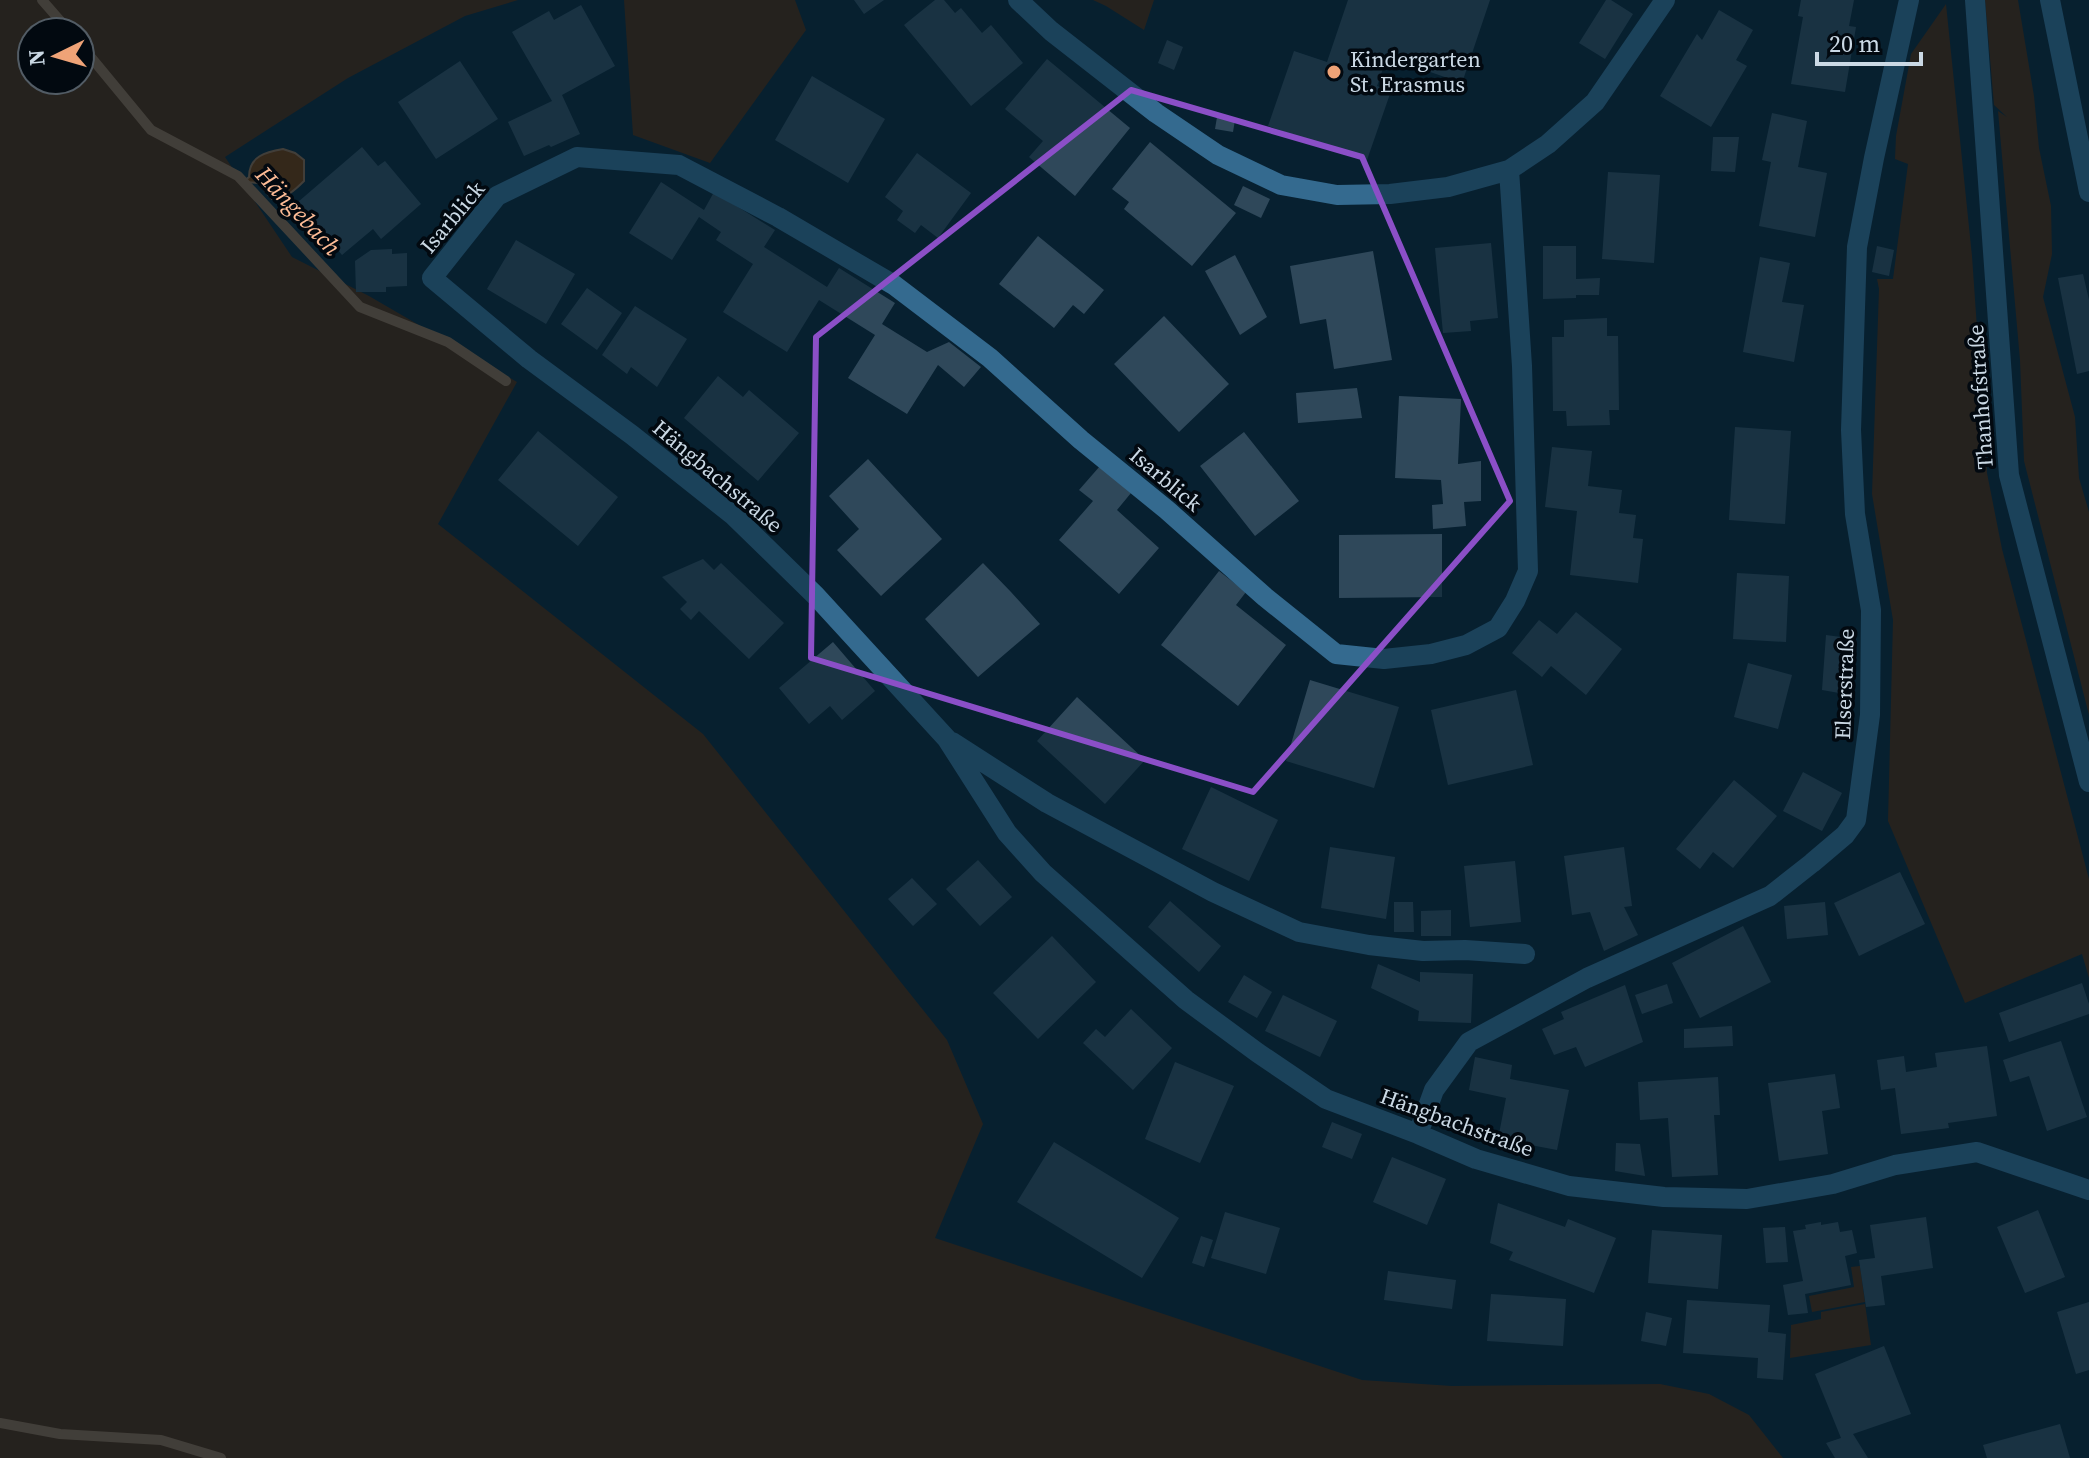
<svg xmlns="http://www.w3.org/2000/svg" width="2089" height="1458" viewBox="0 0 2089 1458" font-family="'Source Serif 4',serif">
<rect width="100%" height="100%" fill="#072030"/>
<path fill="#4b240a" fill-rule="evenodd" d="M0,0h518l-53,16 -117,62 -123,79 67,100 77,39 148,86 -79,142 265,210 244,306 36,84 -48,114 427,142 90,6 208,-2 49,10 40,21 34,43h-1783zM32,32h48v48h-48z
M624,0h171l11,30 -96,133 -77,-28z
M1093,0h61l-10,30 -38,-24z
M1985,0h33l16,96 5,52 12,58 1,48 -9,43 32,120 4,61 10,34v203l-65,-254 -4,-101 -22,-249 9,6 -13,-12z
M1946,4l26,252 15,217 15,76 87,330v99l-7,-24 -117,49 -77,-182 5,-201 -21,-126 7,-205 -2,-10h16l15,-115 -13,-5 1,-23 15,-82z
M1860,1266l5,36 -53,10 -3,-16 45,-9 -3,-20z
M1865,1304l6,41 -81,13 1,-33 30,-6v-7z"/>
<path fill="#6c3102" stroke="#886346" stroke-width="2" d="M283,149l12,4 9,7v21c-11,11 -17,16 -32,18l-14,-16 -15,-1 6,-5c0,-21 17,-25 34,-28z"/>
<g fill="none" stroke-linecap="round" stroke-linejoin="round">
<path stroke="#886346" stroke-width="10" d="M42,0l28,32
M80,44l71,86 87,46 122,131 88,35 58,39
M0,1423l60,11 101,6 60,18"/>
</g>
<path fill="#2f485a" d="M854,0h30l-20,14z
M935,0h9l11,13 6,-5 21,25 9,-8 32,38 -52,43 -67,-81z
M1348,0h142l-28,83 -75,-26 -10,29 14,5 -24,69 -99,-34 26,-75 33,11z
M1606,0h5l22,14 -28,45 -26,-16z
M1801,0h53l-5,26 7,1 -11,65 -54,-8 12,-67 -5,-1z
M581,5l34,61 -53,29 18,39 -29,13 -2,-2 -25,11 -16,-34 44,-21 -40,-69 37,-21 5,9z
M1719,10l34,20 -17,30 11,6 -36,61 -51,-31 37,-62 5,6z
M1167,40l16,7 -9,23 -16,-7z
M1047,59l83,69 -55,68 -46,-39 14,-16 -38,-32z
M460,61l38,58 -62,40 -38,-57z
M812,76l73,43 -37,64 -73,-43z
M1772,113l35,8 -9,46 29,6 -12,64 -56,-11 12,-64 -9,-2z
M1217,117l18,3 -2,12 -18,-3z
M1713,137h26l-4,35 -24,-1z
M1150,142l86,71 -44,53 -68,-57 5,-7 -17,-13z
M362,147l16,19 7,-5 36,43 -40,35 -8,-10 -31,26 -44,-53z
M917,153l54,40 -33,45 -17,-13 -6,8 -18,-13 6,-9 -18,-14z
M1608,172l52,3 -6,88 -52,-4z
M661,182l43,28 10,-18 61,38 -11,17 63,40 12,-19 56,35 -13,21 45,28 22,-10 32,25 -17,20 -26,-22 -31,49 -59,-36 27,-43 -56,-35 -32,52 -64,-40 30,-48 -37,-24 5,-8 -22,-15 -27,43 -43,-27z
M1243,186l27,13 -9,19 -27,-13z
M1038,236l66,54 -20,24 -11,-9 -19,23 -55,-44z
M516,240l59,34 -29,50 -59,-35z
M1491,243l7,75 -28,3 1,10 -28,2 -8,-85z
M1543,246h33v33l24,-1 -1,17h-23v3l-33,1z
M1877,246l17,4 -5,26 -17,-4z
M392,249v5l15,-1v33l-21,1v5h-30l-1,-31 16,-11z
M1373,251l19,109 -58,9 -8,-50 -26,5 -10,-58z
M1235,255l32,62 -27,18 -35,-64z
M1760,257l30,6 -8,39 22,3 -10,57 -51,-10z
M2083,274l6,26v71l-12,3 -19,-96z
M587,288l35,25 -25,37 -36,-26z
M635,306l52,33 -30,48 -26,-20 -4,7 -25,-19z
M1164,316l65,68 -50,48 -65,-68z
M1607,318v18h11l1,74h-10l1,15 -43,1 -1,-15h-13l-1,-74h12v-17z
M718,376l25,21 6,-7 50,43 -41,48 -74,-63z
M1357,388l5,30 -64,5 -2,-30z
M1399,396l62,3 -3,65 23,-3v40l-17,1 2,24 -33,3 -1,-24 11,-1 -2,-24 -46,-2z
M1735,427l56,4 -6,93 -56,-4z
M538,431l80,66 -40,49 -80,-66z
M1244,432l55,69 -44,35 -55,-70z
M1552,447l40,4 -4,35 34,4 -3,23 17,2 -3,23 10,1 -5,44 -68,-8 7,-64 -32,-4z
M868,459l74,80 -61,57 -44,-46 22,-21 -30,-33z
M1100,466l31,27 -14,17 42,38 -40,46 -60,-54 34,-39 -14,-11z
M1442,534v63l-103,1v-63z
M703,559l11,11 7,-7 63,60 -35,36 -50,-48 -8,9 -11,-11 7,-7 -25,-25z
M983,563l28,29 29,32 -62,53 -53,-58z
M1219,571l27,21 -10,13 50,40 -48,61 -77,-61z
M1737,573l52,3 -3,66 -53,-3z
M1576,612l46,37 -36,46 -35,-29 -9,11 -30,-24 27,-33 18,14z
M1826,635l22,3 -3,56 -23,-4z
M833,642l42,49 -33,29 -12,-14 -21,18 -30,-36z
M1748,663l44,12 -14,54 -44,-12z
M1310,680l89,27 -25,81 -88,-27z
M1516,690l17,75 -85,20 -17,-75z
M1077,697l68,63 -40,44 -68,-63z
M1803,772l39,21 -20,38 -39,-20z
M1734,780l43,36 -44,52 -20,-16 -13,17 -24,-20z
M1211,787l67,33 -29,61 -67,-32z
M1330,847l65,10 -9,62 -65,-11z
M1624,847l8,59 -8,1 14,28 -34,16 -14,-39 -18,3 -8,-59z
M978,860l34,37 -32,29 -34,-37z
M1515,861l6,61 -51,5 -6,-61z
M1900,872l25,52 -66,32 -25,-53z
M912,878l25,26 -24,22 -25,-27z
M1170,901l51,45 -22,26 -51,-45z
M1394,902h19l1,30h-20z
M1825,902l3,33 -41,4 -3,-33z
M1451,910v26h-30v-25z
M1743,926l28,56 -71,36 -28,-55z
M1052,936l44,46 -58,57 -45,-46z
M1378,964l42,18v-10l53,2 -2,49 -53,-2 1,-10 -48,-23z
M1244,975l28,17 -15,26 -29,-16z
M2082,983l7,21v10l-80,28 -10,-29z
M1667,984l6,19 -31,11 -7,-19z
M1625,985l18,57 -58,25 -9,-20 -22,8 -12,-26 22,-10 -3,-7z
M1283,995l54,26 -17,36 -55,-26z
M1131,1009l41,39 -39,42 -50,-47 13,-14 9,8z
M1732,1026l1,20 -49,2v-19z
M2061,1041l26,76 -40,14 -18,-55 -19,6 -7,-22z
M1987,1046l10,70 -49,7 1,5 -48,6 -6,-46 -14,2 -4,-30 27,-4 2,16 31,-5 -2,-14z
M1475,1057l37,8 -2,14 59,11 -12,60 -59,-11 8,-41 -37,-8z
M1175,1062l59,24 -34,77 -55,-24z
M1835,1074l5,34 -18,3 6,43 -49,7 -11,-78z
M1718,1077l2,38h-6l4,60 -46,2 -4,-59 -28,2 -2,-38z
M1332,1122l30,12 -10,25 -30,-12z
M1054,1142l125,76 -37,60 -125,-76z
M1616,1143l24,1 5,32 -30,-5z
M1392,1157l54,22 -19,46 -54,-23z
M1498,1203l67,24 3,-8 48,19 -22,55 -85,-33 4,-8 -23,-9z
M2038,1210l27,67 -40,16 -28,-66z
M1225,1212l55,16 -14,46 -55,-16z
M1926,1217l7,51 -52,8 4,29 -19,2 -7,-47 16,-2 -5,-33z
M1821,1222v3l17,-3 2,10 12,-2 5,23 -12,3 6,29 -46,9 3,19 -20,2 -5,-30 20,-4 -10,-50 13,-2 -1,-4z
M1785,1227l3,35 -22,1 -3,-35z
M1652,1230l70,5 -4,54 -70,-6z
M1201,1236l12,4 -9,27 -12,-4z
M1388,1271l68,9 -4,29 -68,-9z
M1491,1294l75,5 -3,47 -76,-5z
M1687,1300l83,5 -2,27 18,2 -3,46 -26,-2 1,-20 -75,-5z
M2089,1302v68l-13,4 -19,-62z
M1646,1312l26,6 -6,28 -25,-5z
M1884,1346l27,68 -58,20 15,24h-33l-9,-15 15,-5 -26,-64z
M2060,1424l10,34h-83l-4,-13z"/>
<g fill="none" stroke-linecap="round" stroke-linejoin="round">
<path stroke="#346a8f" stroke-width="20" d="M1018,0l33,31 105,82 62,42 63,30 56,10 53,-1 58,-7 61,-17 39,-26 47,-42 70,-102
M1975,0l34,475 80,307
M2050,0l39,192
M1509,170l13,196 6,205 -13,30 -17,27 -32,17 -35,9 -47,5 -48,-5 -71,-57 -98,-87 -86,-70 -91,-82 -96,-73 -116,-68 -99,-52 -102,-8 -80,39 -65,82 97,81 103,76 102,81 82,80 131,143 60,94 36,40 143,127 72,53 68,46 92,35 58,25 93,27 95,11 83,2 86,-15 62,-19 82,-13 112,38
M952,742l95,61 166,89 86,40 70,13 54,6 42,-1 60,4
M1418,1134l16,-44 35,-48 118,-64 183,-82 42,-33 33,-28 11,-15 14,-105 1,-105 -16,-96 -4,-84 6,-183 17,-89 35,-158"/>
</g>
<path d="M0 0H2089V1458H0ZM1131,90l231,67 148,344 -257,291 -442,-134 5,-321z" fill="#072030" fill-opacity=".55" fill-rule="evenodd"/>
<path fill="none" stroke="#8b4fc7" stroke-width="6" stroke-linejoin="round" d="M1131,90l231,67 148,344 -257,291 -442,-134 5,-321z"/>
<circle fill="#efa377" stroke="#020910" stroke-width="3" cx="1334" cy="72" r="8"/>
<g text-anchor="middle" stroke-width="7" stroke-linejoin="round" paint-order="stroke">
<g font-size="22" fill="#cbd9e5" stroke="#020910" text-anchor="start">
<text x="1350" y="67">Kindergarten<tspan x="1350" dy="25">St. Erasmus</tspan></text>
</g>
<g font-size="22" fill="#cbd9e5" stroke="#020910">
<text transform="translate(452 217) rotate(-50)" y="8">Isarblick</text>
<text transform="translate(1980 397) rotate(-94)" y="8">Thanhofstraße</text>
<text transform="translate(718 476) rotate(40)" y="8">Hängbachstraße</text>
<text transform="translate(1166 479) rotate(40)" y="8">Isarblick</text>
<text transform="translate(1844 684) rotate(-88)" y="8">Elserstraße</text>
<text transform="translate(1457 1122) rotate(20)" y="8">Hängbachstraße</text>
</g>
<g font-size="24" font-style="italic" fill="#febc96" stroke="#020910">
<text transform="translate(298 211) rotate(47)" y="8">Hängebach</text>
</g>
</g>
<g transform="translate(56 56) rotate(265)"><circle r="38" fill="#020910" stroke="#525c65" stroke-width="2"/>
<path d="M0-6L14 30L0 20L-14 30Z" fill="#efa377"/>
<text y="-12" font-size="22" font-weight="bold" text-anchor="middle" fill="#cbd9e5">N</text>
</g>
<path d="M1817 52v12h104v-12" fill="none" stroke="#cbd9e5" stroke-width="4"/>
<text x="1829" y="52" font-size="24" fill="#cbd9e5" stroke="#020910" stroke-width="6" paint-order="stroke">20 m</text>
</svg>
